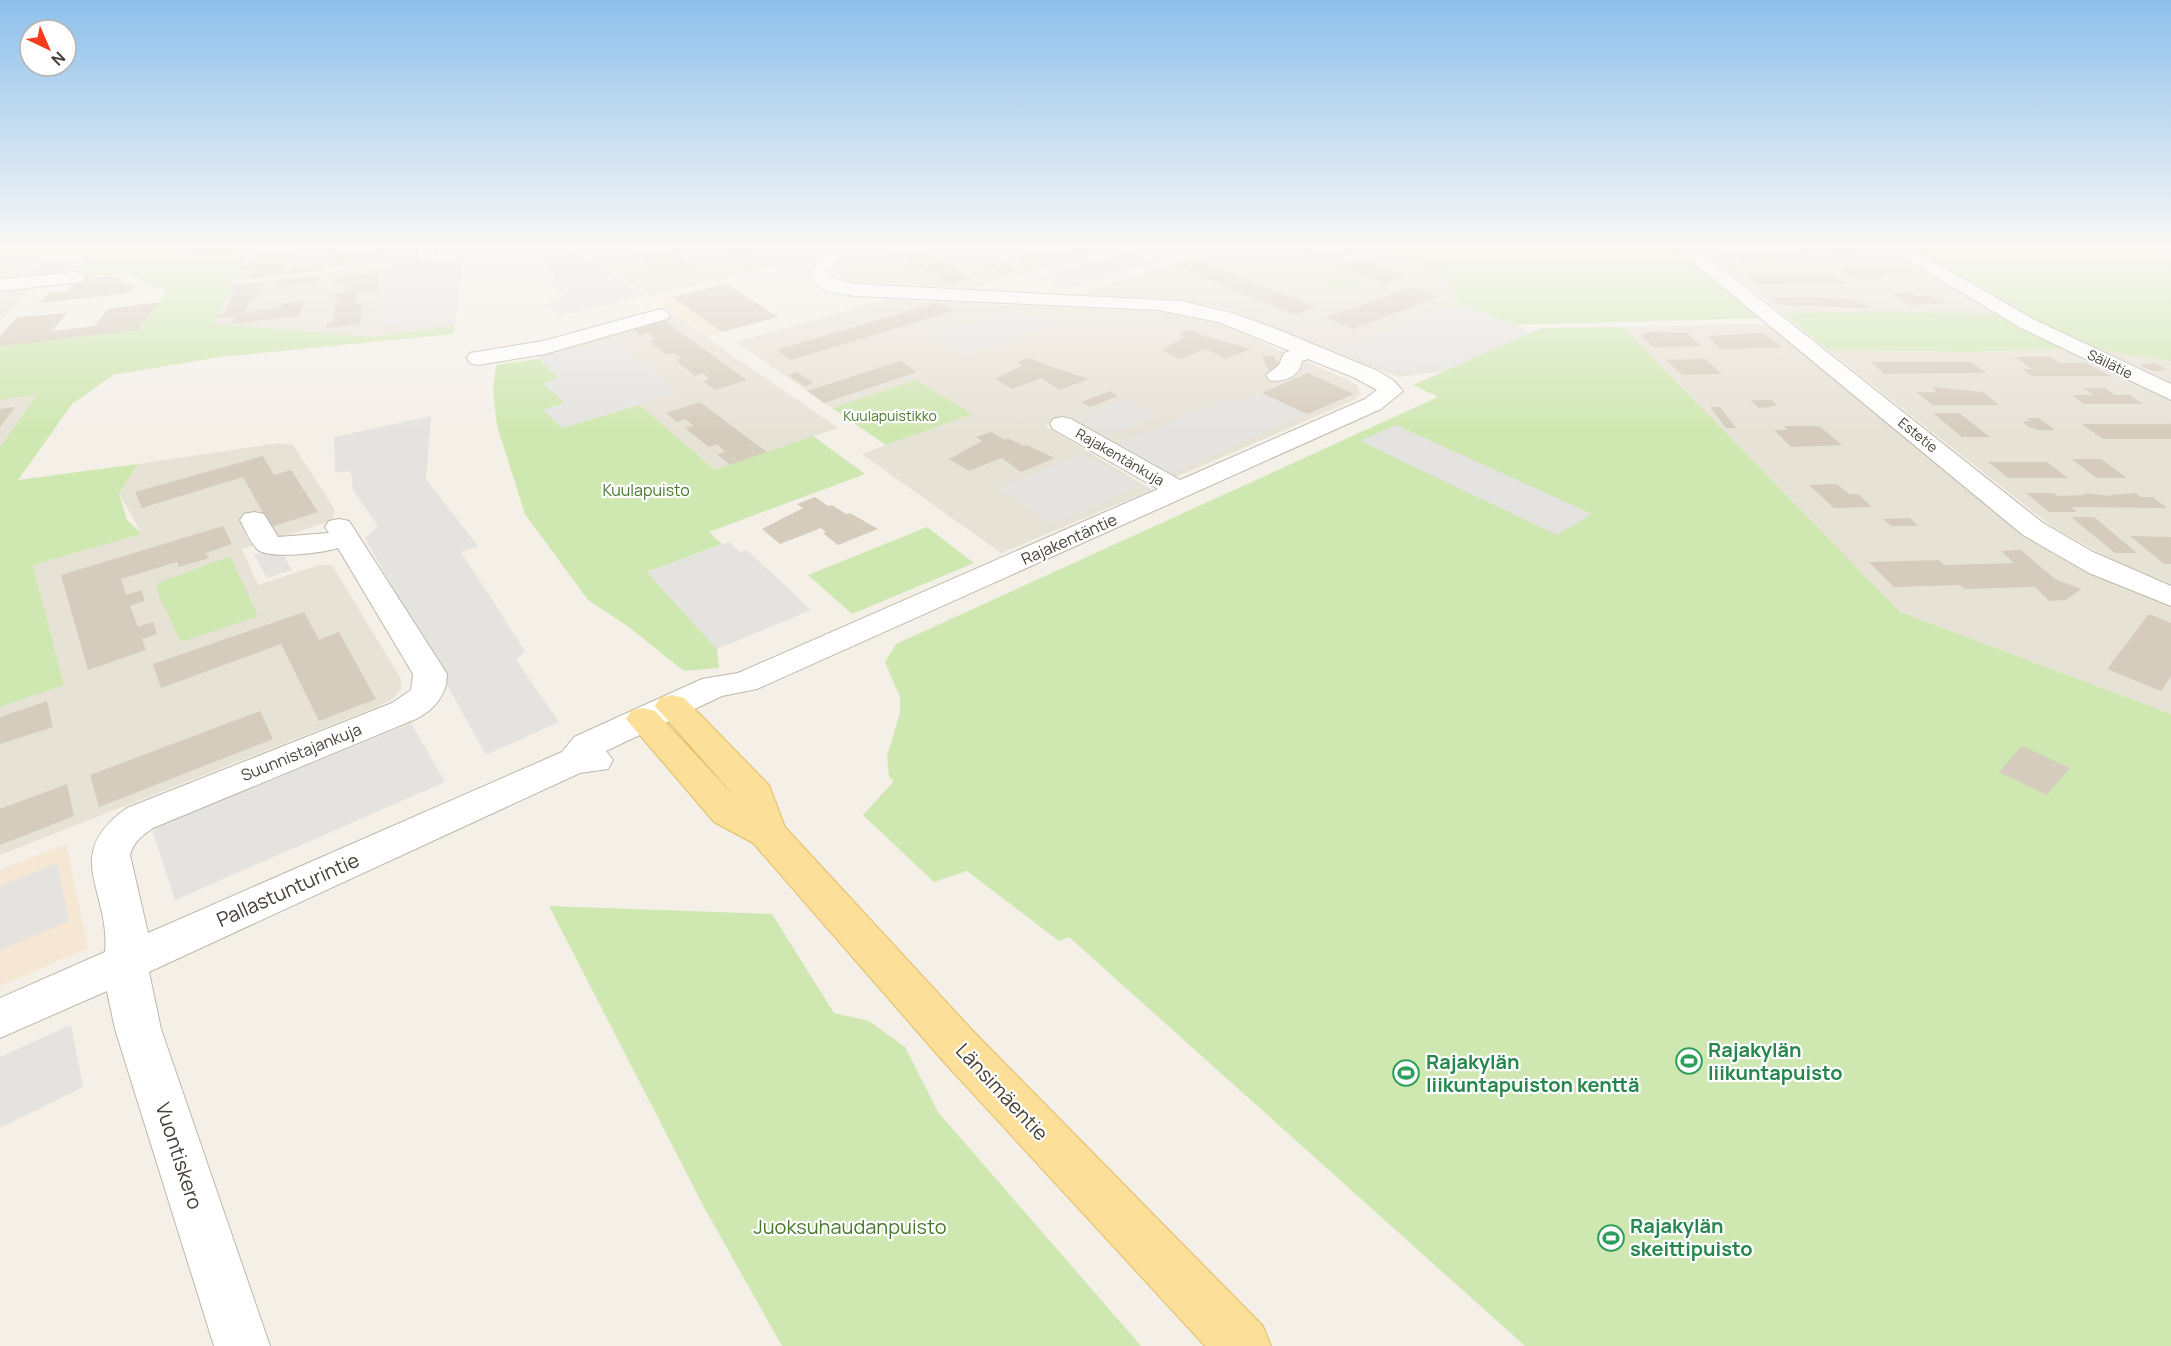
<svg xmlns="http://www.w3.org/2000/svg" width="2171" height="1346" viewBox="0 0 2171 1346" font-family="Manrope,sans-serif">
<rect width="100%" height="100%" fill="#f4f0e8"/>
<path fill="#e7e2d6" d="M253,245h165l-2,13 -182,23z
M575,245h247l-9,11 -162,40z
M856,245h266l-150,44 -119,-6 -12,-6 -3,-8z
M1231,245h131l81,25 15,34 58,21 14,8 -86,38 -46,6 -170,-68 -57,-10 -94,-5z
M1696,245h187l119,69 -220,-1z
M464,255l-9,71 -81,11 -161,-13 19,-39z
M38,256l-22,24 -16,2v-25z
M28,286l3,2 -31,34v-33z
M887,299l276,13 28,4 24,6 133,58 9,5 3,9 -6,6 -185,80 -55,-37 -47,-27 -23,9 108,65 -151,63 -139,-99 109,-40 -55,-33 -84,27 -96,-66z
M677,315l29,22 132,91 -123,42 -76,-65 -77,23 -3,-50 -24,-24z
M1770,324l253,209 33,22 115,52v107l-271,-102 -277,-285z
M2072,349l99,50v187l-40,-16 -77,-42 -226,-178 139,2z
M2093,349l78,12v26z
M38,395l-38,52v-47z
M280,443l13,2 42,65 -4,11 -89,28 16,36 61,-20h13l69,114v10l-8,10 -16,8 -377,148v-148l64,-22 -31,-120 109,-31 -23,-40 19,-30z"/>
<path fill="#f5e7d3" d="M725,283l54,33 -73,21 -50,-37z
M66,844l22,104 -88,38v-116z"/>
<path fill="#cfe7b1" d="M0,245h188l-8,12 70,-8 -37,75 161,13 81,-11 -2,8 -233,23 -107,18 -41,29 -54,76 120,-16 -19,30 8,26 15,14 -109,31 31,120 -64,22v-260l37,-52 -37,5v-55l141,-16 25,-37 -41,-19 -45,5 3,-5 -10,1 15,-18 -88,1z
M1362,245h311l89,73 -246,7 -58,-21 -15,-34z
M1901,245h236l34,13v103l-78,-12 -74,-37z
M1344,279l13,5 1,4 -18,3 -16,-6 4,-5z
M1894,312l108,2 70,35 -105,3 -139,-2 -46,-37z
M1623,327l277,285 271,102v632h-646l-456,-409 -10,4 -92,-70 -33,11 -71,-67 31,-34 -5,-4 -2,-21 13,-43v-16l-15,-35 11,-18 542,-247 -25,-12 117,-52 12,-5z
M538,359l22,19 -16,5 21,20 -22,7 19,18 77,-23 76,65 98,-34 52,38 -156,58 13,12 -75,28 70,77 2,19 -35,3 -58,-46 -38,-25 -63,-86 -28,-88 -4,-36 3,-25z
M916,380l56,34 -86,31 -54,-37z
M927,527l47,36 -122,51 -44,-39z
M230,556l28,60 -77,26 -24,-51 1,-8z
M549,906l223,8 62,99 35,8 36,26 33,65 203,234h-359l-77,-137z"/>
<path fill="#e5e3df" d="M1129,250l28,12 -93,28 -27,-13z
M579,251l66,44 -84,21 -16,-12 19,-6 -11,-14 3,-7 -14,-19z
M41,258l20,-1 22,1 -13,15 -50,6z
M439,260v4l21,-3 -10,63 -28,5h-18l-7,-4 -16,1 5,-59z
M1458,304l58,21 14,8 -86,38 -16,-6 -26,10 -63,-25z
M1017,309l35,17 -85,28 -34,-19z
M610,339l68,53 -116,36 -19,-18 22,-7 -22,-20 16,-5 -21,-19z
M1262,393l45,21 -138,60 -53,-30 111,-45 8,4z
M1124,399l34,17 -50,21 -34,-19z
M431,416l-5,63 52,67 -17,6 64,99 -9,9 43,62 -73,33 -121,-217 13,-12 -25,-36 -2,-19 -16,2 -1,-36z
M1396,425l196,89 -35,21 -197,-94z
M1083,454l56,32 -86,38 -55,-36z
M729,542l11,10 7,-2 64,60 -94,39 -70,-77z
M279,548l13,22 -25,8 -13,-23z
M411,723l34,59 -270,118 -23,-71z
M57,863l12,58 -69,29v-64z
M71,1025l12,62 -83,41v-71z"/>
<path fill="#d5ccbd" d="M196,245h40l-3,5 -44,4z
M268,245h26l-2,4 4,-1 -12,21h3l-2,5 -37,5 5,-9 -14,1 3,-5 14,-3z
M348,245h31l-4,13 -43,6 1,-9 14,-3z
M621,245h37l32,21 -28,7 -9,-6 6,-2 -6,-4 -6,2 -17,-11 6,-2 -5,-4 -6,2z
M730,245h31v1l-26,9 -13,-8z
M1061,245l32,1 -7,2 3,1 -30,9 -4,-2 -24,10 -16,-8z
M1288,245h33l26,9 -17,6z
M1827,245h21l6,7h-18z
M912,247l62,31 -25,7 -12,-6 5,-2 -3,-2 -10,-1 -22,-11 5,-1 -4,-2 -20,-6z
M1717,253h82l11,8 -69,1 -5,-4h-13z
M1194,259l121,48 -20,8 -120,-49z
M1362,259l46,16 -22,9 -46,-16z
M998,262l19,8 -14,5 -19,-9z
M323,264l-2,7 -31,3 3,-6z
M1876,266h18l5,3h14l9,6 -38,-1 2,2h-6l2,1 -18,1 -13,-2 -12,-8h39z
M379,272l-2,19 -19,2 -2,12 6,-1 -2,20 -34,5 1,-6 6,-1 4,-25 -6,1v-4l15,-2 1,-9 -13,2 1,-7z
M1744,274h88l13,10 -87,1z
M320,275l-2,7 -42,5 2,-7z
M114,276l9,4 -2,2 16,4 -10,7 -88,10 9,-10 20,-2 9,-12z
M264,281l-8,18 -6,1 -5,12 35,-4 1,-4 23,-3 -5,15 -68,8 4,-8 -19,2 2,-4h6l11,-24 -5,1 2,-6z
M726,284l52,33 -56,15 -50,-35z
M1411,287l27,10 -85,32 -27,-11z
M1910,292l6,4h16l14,7 -36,2 -19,-12z
M1812,297l44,3 15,8 -92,-3 -8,-7z
M159,302l-20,28 -139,16v-10l17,-19 50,-4 -15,18 42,-5 14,-17z
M937,303l16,8 -162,49 -15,-10z
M663,320l84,60 -32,10 -12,-9 7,-2 -8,-6 -7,3 -20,-16 6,-2 -7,-5 -7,2 -18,-14 6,-2 -7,-6 -7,2 -9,-7z
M1190,330l14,6 47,13 -26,10 -19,-10 -26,10 -19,-9 24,-13 -6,-3z
M1645,332l42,1 14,13 -48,1 -13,-13h7z
M1760,333l7,2 15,13 -62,1 -12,-13z
M1262,356h12l8,15h-13z
M2015,357h36l9,6h26l25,13h-79l-10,-7h10z
M1030,358l13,6 46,15 -30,11 -17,-12 -30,11 -17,-10 28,-14 -6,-3z
M1705,359l17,15 -40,1 -16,-15z
M900,361l17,11 -93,31 -17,-12z
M1871,362h100l15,11 -102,1z
M2154,363l14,7 -15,1 -14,-6z
M797,372l16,11 -9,3 -16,-11z
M1308,373l46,21 -47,20 -45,-21z
M1933,387l50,5 16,13h-67l-16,-13h20z
M2083,388h22l10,7h15l13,9h-59l-12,-9h21z
M1110,391l8,5 -28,11 -9,-5z
M1750,400h22l6,6 -19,2z
M700,402l49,37 18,13 -37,13 -13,-11 8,-2 -8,-8 -8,3 -24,-19 9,-2 -9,-7 -8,3 -11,-9z
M15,407l-15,20v-18z
M1710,407h10l16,21h-10z
M1933,413h26l31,24h-28z
M2026,418h13l16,12h-16l-10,-3 -7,-6h8z
M2082,424h89v15h-68z
M1784,426h35l23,19 -51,2 -17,-17h13z
M991,432l14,8 3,-2 15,8 3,-1 29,13 -34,14 -19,-14 -33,13 -20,-12 33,-18 -6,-4z
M263,456l11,19 17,-5 27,42 -47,15 -28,-50 -101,31 -7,-16z
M2071,459h30l26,19h-30z
M1988,462h59l21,16h-60z
M1837,484l12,10h9l14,13 -38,1 -25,-23z
M2026,493h28l4,3 28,-1 -2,-2 28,3 -2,-1 26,-2 4,4h13l14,11 -96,-1 6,5h-28z
M815,497l13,9 4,-1 14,9 4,-1 28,16 -40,16 -15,-12 3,-1 -5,-4 -41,16 -18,-15 41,-21 -6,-4z
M2071,517h23l43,36h-22z
M1910,518l8,8h-27l-8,-7z
M223,526l9,18 -26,9 3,5 -30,9 -2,-5 -56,17 5,16 15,-5 4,11 -15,5 8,21 15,-5 4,12 -15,5 4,11 -58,20 -27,-95z
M2130,536l41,1v27h-7z
M2021,550l34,29 26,10 -15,11 -17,1 -14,-14 -70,2 -5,-4 -66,2 -25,-25 70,-2 5,5 70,-2 -13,-12z
M304,612l15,28 20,-8 37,67 -57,22 -38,-77 -120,44 -8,-24z
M2149,614l22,9v53l-10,15 -54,-22z
M47,701l6,26 -53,17v-27z
M260,711l13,28 -174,68 -9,-32z
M2022,746l48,22 -23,27 -48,-23z
M67,784l7,32 -74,29v-36z"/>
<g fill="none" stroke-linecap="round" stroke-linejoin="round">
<g stroke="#bfb8aa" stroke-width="2">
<path id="minor" d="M418,245h18l-3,17h-14l-2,-4z
M830,245h18l-19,27 1,5 25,7 326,17 51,12 42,15 104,43 15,9 10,11 -22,18 -624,280 -35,7 -116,55 7,9 -5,9 -28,4 -431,199 12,57 109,317h-56l-99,-317 -8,-38 -107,47v-40l105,-46c6,-61 -45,-97 22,-144l265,-105 19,-13 2,-16 -75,-126c-15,5 -70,12 -81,1 -7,-7 -12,-20 -17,-29l4,-6 10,-2 10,2 14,23 51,-4 -4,-6 4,-6 10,-2 10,2 98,153c0,21 -13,36 -31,45l-263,109c-10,7 -20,14 -23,27l18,78 414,-181 12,-15 128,-58 36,-6 420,-184 -105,-60 -3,-5 3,-5 9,-2 9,2 109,61 185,-81 12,-9 -24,-13 -45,-18 -6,2c-2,16 -19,22 -33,19l-3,-5 13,-10 5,-12 6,-2 -72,-29 -60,-12 -303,-14c-18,-3 -41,-3 -46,-24z
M1672,245h20l351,278 50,29 78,34v20l-82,-33 -66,-38z
M1883,245h22l130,75 136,64v16l-150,-72z
M75,272l7,2 3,4 -3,4 -82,9v-12z
M660,309l7,2 3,4 -3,4 -122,35 -67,11 -8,-2 -3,-5 3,-5 73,-12z"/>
</g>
<g stroke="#e2bc68" stroke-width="2">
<path id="major" d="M672,695l12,3 85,87 16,42 189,205 289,294 8,20h-66l-263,-286 -189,-217 -39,-21 -88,-103 5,-8 12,-3 12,3 84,90 -84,-95 5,-8z"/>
</g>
<use href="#minor" fill="#fff" fill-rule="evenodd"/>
<use href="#major" fill="#fcdf98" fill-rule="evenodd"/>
</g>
<linearGradient id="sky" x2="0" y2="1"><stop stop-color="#8dc0eb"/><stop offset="0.57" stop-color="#faf8f5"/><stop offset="1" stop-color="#faf8f5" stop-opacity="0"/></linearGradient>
<rect width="2171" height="433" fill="url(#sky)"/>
<defs>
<g id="stadium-ring" transform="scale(1.35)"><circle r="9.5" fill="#fff" stroke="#2e9e5b" stroke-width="1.5"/><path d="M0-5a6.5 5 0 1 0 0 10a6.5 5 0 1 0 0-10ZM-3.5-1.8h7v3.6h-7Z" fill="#2e9e5b"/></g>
</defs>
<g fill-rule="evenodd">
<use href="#stadium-ring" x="1689" y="1061"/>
<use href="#stadium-ring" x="1406" y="1073"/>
<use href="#stadium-ring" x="1611" y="1238"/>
</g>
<g text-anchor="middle" stroke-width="4.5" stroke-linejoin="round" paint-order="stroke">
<g font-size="14" fill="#474037" stroke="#fff">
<text transform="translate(2110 364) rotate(26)" y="5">Säilätie</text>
<text transform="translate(1918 435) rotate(39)" y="5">Estetie</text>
<text transform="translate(1120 457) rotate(30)" y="5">Rajakentänkuja</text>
</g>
<g font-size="14" fill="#48782b" stroke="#fff">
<text x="890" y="421">Kuulapuistikko</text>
</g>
<g font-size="16" fill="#48782b" stroke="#fff">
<text x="646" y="496">Kuulapuisto</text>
</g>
<g font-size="16" fill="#474037" stroke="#fff">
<text transform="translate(1069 539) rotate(-24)" y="6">Rajakentäntie</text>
<text transform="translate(301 752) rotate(-22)" y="6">Suunnistajankuja</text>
</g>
<g font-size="20" fill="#474037" stroke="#fff">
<text transform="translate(288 890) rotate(-24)" y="7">Pallastunturintie</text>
<text transform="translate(1002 1092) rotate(47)" y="7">Länsimäentie</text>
<text transform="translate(179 1156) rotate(72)" y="7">Vuontiskero</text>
</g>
<g font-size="20" font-weight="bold" fill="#27864d" stroke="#fff" text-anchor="start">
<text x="1708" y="1057">Rajakylän<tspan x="1708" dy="23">liikuntapuisto</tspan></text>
<text x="1426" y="1069">Rajakylän<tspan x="1426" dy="23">liikuntapuiston kenttä</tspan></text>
<text x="1630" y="1233">Rajakylän<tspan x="1630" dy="23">skeittipuisto</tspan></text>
</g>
<g font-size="20" fill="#48782b" stroke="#fff">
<text x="850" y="1234">Juoksuhaudanpuisto</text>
</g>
</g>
<g transform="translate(48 48) rotate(136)"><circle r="28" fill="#ffffff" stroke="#b5b3af" stroke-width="1.5"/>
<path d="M0-4.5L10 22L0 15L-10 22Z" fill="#f63c1d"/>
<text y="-9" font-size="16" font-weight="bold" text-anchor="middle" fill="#474037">N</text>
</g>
</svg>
